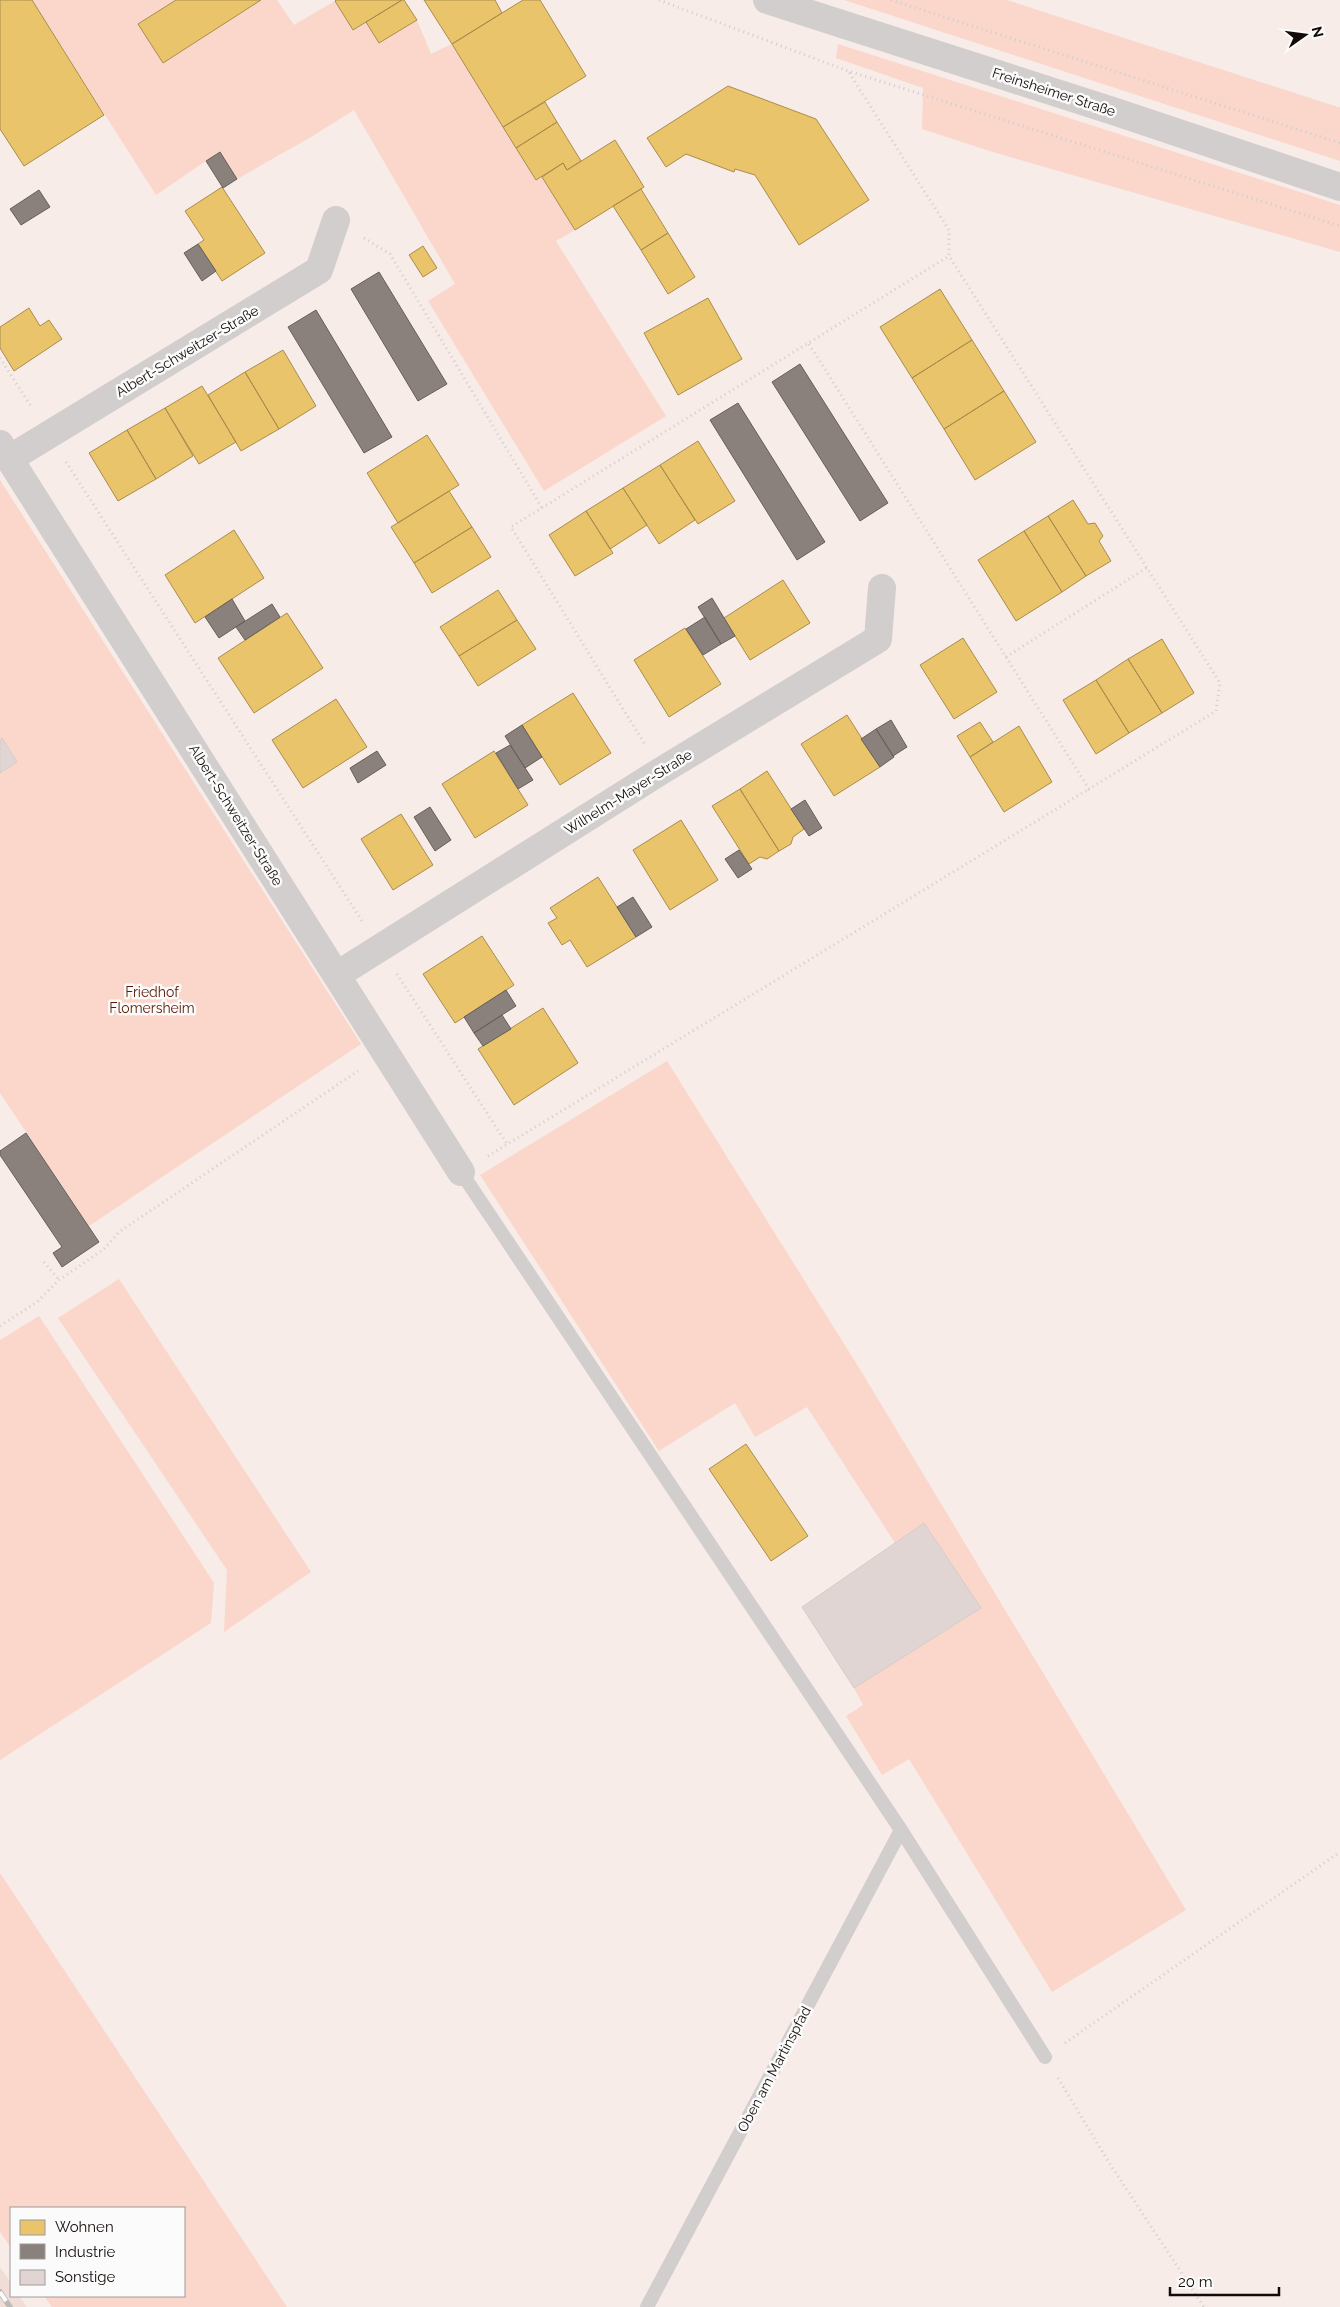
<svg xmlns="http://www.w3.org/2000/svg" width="1340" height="2307" viewBox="0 0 1340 2307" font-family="Raleway,sans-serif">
<rect width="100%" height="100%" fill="#f8ece8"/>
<path fill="#f1dcd6" d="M0,2267l11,16v13h8l8,11h-27z"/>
<path fill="#fad6cb" d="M32,0h144l-13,62 98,-62h16l17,25 41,-24 18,29 13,-8 13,21 38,-23 14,34 21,-10 84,136 6,-3 33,53 -19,11 110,175 -122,75 -116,-190 27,-17 -101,-174 -43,27 -74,42 -18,-27 -63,43z
M844,0h163l331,107h2v54z
M838,44l502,161v47l-344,-99 -74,-24 1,-41 -87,-30z
M0,480l361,564 -272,182 -89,-133z
M667,1061l194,310 325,539 -134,82 -143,-233 -27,16 -36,-59 17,-11 -9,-17 127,-80 -86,-65 -88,-136 -52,30 -20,-34 -76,48 -179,-276z
M119,1279l192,293 -87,60 3,-62 -169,-252z
M39,1316l175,267 -3,40 -211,137v-420z
M0,1873l287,434h-235l-8,-11h140v-88h-173v40l-11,-16z"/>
<path fill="#e9c46a" stroke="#a98c4d" d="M0,0h32l72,115 -80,51 -24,-37z
M176,0h85l-98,63 -25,-39z
M336,0h66l-49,30 -18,-29z
M402,0h2l13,20 -38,23 -13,-21z
M424,0h71l7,13 -50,31z
M523,0h17l46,76 -83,51 -51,-83z
M728,86l88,33 53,81 -70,45 -44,-70 -20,-6 -1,3 -48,-18 -20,13 -19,-29z
M545,102l12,20 -41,26 -13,-21z
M557,122l24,39 -14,9 -4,-7 -27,17 -20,-32z
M615,140l29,47 -69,43 -33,-53 21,-14 4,7z
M222,187l43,66 -43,28 -24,-37 6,-4 -19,-29z
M641,189l27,44 -27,17 -28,-44z
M668,233l27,44 -27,17 -27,-44z
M423,246l14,22 -14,9 -14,-22z
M940,289l32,51 -60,38 -32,-51z
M708,298l34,61 -64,36 -34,-62z
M29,308l11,18 9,-6 13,19 -48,32 -14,-23v-21z
M972,340l32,51 -60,38 -32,-51z
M283,350l33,56 -37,23 -34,-57z
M245,372l34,57 -38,22 -33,-56z
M202,386l34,56 -37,22 -34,-56z
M1004,391l32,51 -61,38 -31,-51z
M165,408l28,48 -37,23 -29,-49z
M127,430l29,49 -38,22 -29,-48z
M427,435l32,50 -61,38 -31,-50z
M698,441l37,60 -37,23 -38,-59z
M660,465l35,55 -36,24 -36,-56z
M623,488l24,37 -37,24 -24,-38z
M449,491l23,36 -58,36 -23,-36z
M1073,500l15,24 7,-1 8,13 -4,5 12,20 -25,15 -38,-60z
M586,511l27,42 -38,23 -26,-41z
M1048,516l38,60 -24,16 -38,-61z
M472,527l19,30 -59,36 -18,-30z
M234,530l30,48 -69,45 -30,-48z
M1024,531l38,61 -46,29 -38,-61z
M783,580l27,43 -60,37 -26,-42z
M498,590l19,30 -58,36 -19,-29z
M287,613l36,55 -69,45 -36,-55z
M517,620l19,29 -58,37 -19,-30z
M685,628l36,56 -52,33 -35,-57z
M963,638l34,54 -43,27 -34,-54z
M1162,639l32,54 -32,20 -34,-54z
M1128,659l34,54 -33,20 -33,-53z
M1096,680l33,53 -33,21 -33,-54z
M573,693l38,60 -51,32 -38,-60z
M336,699l31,48 -64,41 -31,-48z
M847,715l33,52 -46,29 -33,-52z
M980,722l13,20 -23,15 -13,-21z
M1019,726l33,56 -48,30 -34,-55z
M494,751l34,54 -53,33 -33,-54z
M767,771l37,58 -11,8 -2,7 -12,7 -39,-62z
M740,789l39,62 -12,8 -7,-2 -11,7 -37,-58z
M401,814l32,51 -40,25 -32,-51z
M681,820l37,60 -48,30 -37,-60z
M598,877l38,60 -49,30 -17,-27 -8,5 -14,-22 9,-5 -7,-10z
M482,936l32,49 -59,38 -32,-49z
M543,1008l35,55 -64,42 -36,-56z
M746,1444l62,92 -37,25 -62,-92z"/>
<path fill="#8a817c" stroke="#665e59" d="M220,152l17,27 -14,9 -17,-27z
M39,190l11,17 -29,18 -11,-16z
M198,244l18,27 -14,10 -18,-28z
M379,272l68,112 -29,17 -67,-112z
M316,310l76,127 -28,16 -76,-126z
M800,364l88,139 -28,18 -88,-139z
M738,403l87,139 -28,18 -87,-140z
M712,598l23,38 -14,8 -23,-37z
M232,599l13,22 -26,17 -14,-21z
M272,604l8,13 -35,23 -9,-13z
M705,617l16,27 -18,11 -17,-26z
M891,720l16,27 -14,9 -17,-27z
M522,725l20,32 -17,11 -20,-32z
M876,729l18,28 -14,10 -19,-28z
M510,745l23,35 -15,9 -22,-36z
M377,751l9,14 -28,18 -8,-15z
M805,800l17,28 -13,8 -18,-27z
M430,807l21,33 -16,11 -21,-34z
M739,850l13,19 -14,9 -13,-19z
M633,897l19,30 -16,10 -19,-30z
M506,990l10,16 -42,27 -10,-16z
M502,1015l9,14 -28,17 -9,-13z
M26,1133l73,109 -37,25 -9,-14 9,-6 -62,-92v-4z"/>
<path fill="#e0d5d2" stroke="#d5ccc8" d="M2,738l15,24 -17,11v-33z
M924,1523l57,85 -127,80 -52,-81z"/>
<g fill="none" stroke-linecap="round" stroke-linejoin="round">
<path stroke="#d0cdcc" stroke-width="3" stroke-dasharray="1 4" stroke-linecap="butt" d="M659,0l189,71 492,155
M891,0l449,143
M364,238l26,16 152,254
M809,344l280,445 127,-78 4,-28 -271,-427v-26l-101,-159
M0,358l32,50
M66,462l296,459
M1006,657l142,-90
M644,743l-133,-216 438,-271
M397,974l110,170
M488,1156l601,-367
M44,1262l15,18
M0,1326l37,-24 22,-22 45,-31 15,-17 239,-161
M1065,2043l275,-191
M1058,2078l50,83 96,146"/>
<path stroke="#d1cecd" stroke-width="14" d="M461,1172l440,658 144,227
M647,2307l254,-477"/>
<path stroke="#d1cecd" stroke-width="28" d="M0,444l461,728
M9,459l310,-189 17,-50
M337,975l324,-204 217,-132 4,-51"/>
<path stroke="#d1cecd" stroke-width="28" d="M767,0l349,112 224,75"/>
<g stroke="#bcb9b8" stroke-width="5.5">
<path id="rail" d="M0,2292l10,15"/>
</g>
<use href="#rail" stroke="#fbfbfb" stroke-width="4" stroke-dasharray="11" stroke-linecap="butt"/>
</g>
<g text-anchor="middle" stroke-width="5" stroke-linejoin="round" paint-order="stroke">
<g font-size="14" fill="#130b08" stroke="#fbfbfb">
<text transform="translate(1054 92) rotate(18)" y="5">Freinsheimer Straße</text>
<text transform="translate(187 351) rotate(-31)" y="5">Albert-Schweitzer-Straße</text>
<text transform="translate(628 792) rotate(-32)" y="5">Wilhelm-Mayer-Straße</text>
<text transform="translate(236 815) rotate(58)" y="5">Albert-Schweitzer-Straße</text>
<text transform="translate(774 2069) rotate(-62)" y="5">Oben am Martinspfad</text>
</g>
<g font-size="14" fill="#5a1a04" stroke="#fbfbfb">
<text x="152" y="997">Friedhof<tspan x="152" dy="16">Flomersheim</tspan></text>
</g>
</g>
<rect x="10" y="2207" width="175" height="90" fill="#fbfbfb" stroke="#9e9b9a"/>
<rect x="20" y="2220" width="25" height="15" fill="#e9c46a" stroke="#9e9b9a"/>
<text x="55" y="2232" font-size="15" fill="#130b08">Wohnen</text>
<rect x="20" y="2244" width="25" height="15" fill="#8a817c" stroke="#9e9b9a"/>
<text x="55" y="2257" font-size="15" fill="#130b08">Industrie</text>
<rect x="20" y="2270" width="25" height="15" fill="#e0d5d2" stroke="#9e9b9a"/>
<text x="55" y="2282" font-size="15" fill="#130b08">Sonstige</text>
<g transform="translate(1305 35) rotate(76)" stroke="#fbfbfb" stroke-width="4" paint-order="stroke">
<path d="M0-4L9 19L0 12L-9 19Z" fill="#130b08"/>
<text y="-8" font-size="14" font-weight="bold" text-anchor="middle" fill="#130b08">N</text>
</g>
<path d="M1170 2287v8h109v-8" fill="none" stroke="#130b08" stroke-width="2.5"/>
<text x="1178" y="2287" font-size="15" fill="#130b08" stroke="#fbfbfb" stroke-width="4" paint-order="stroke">20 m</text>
</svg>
